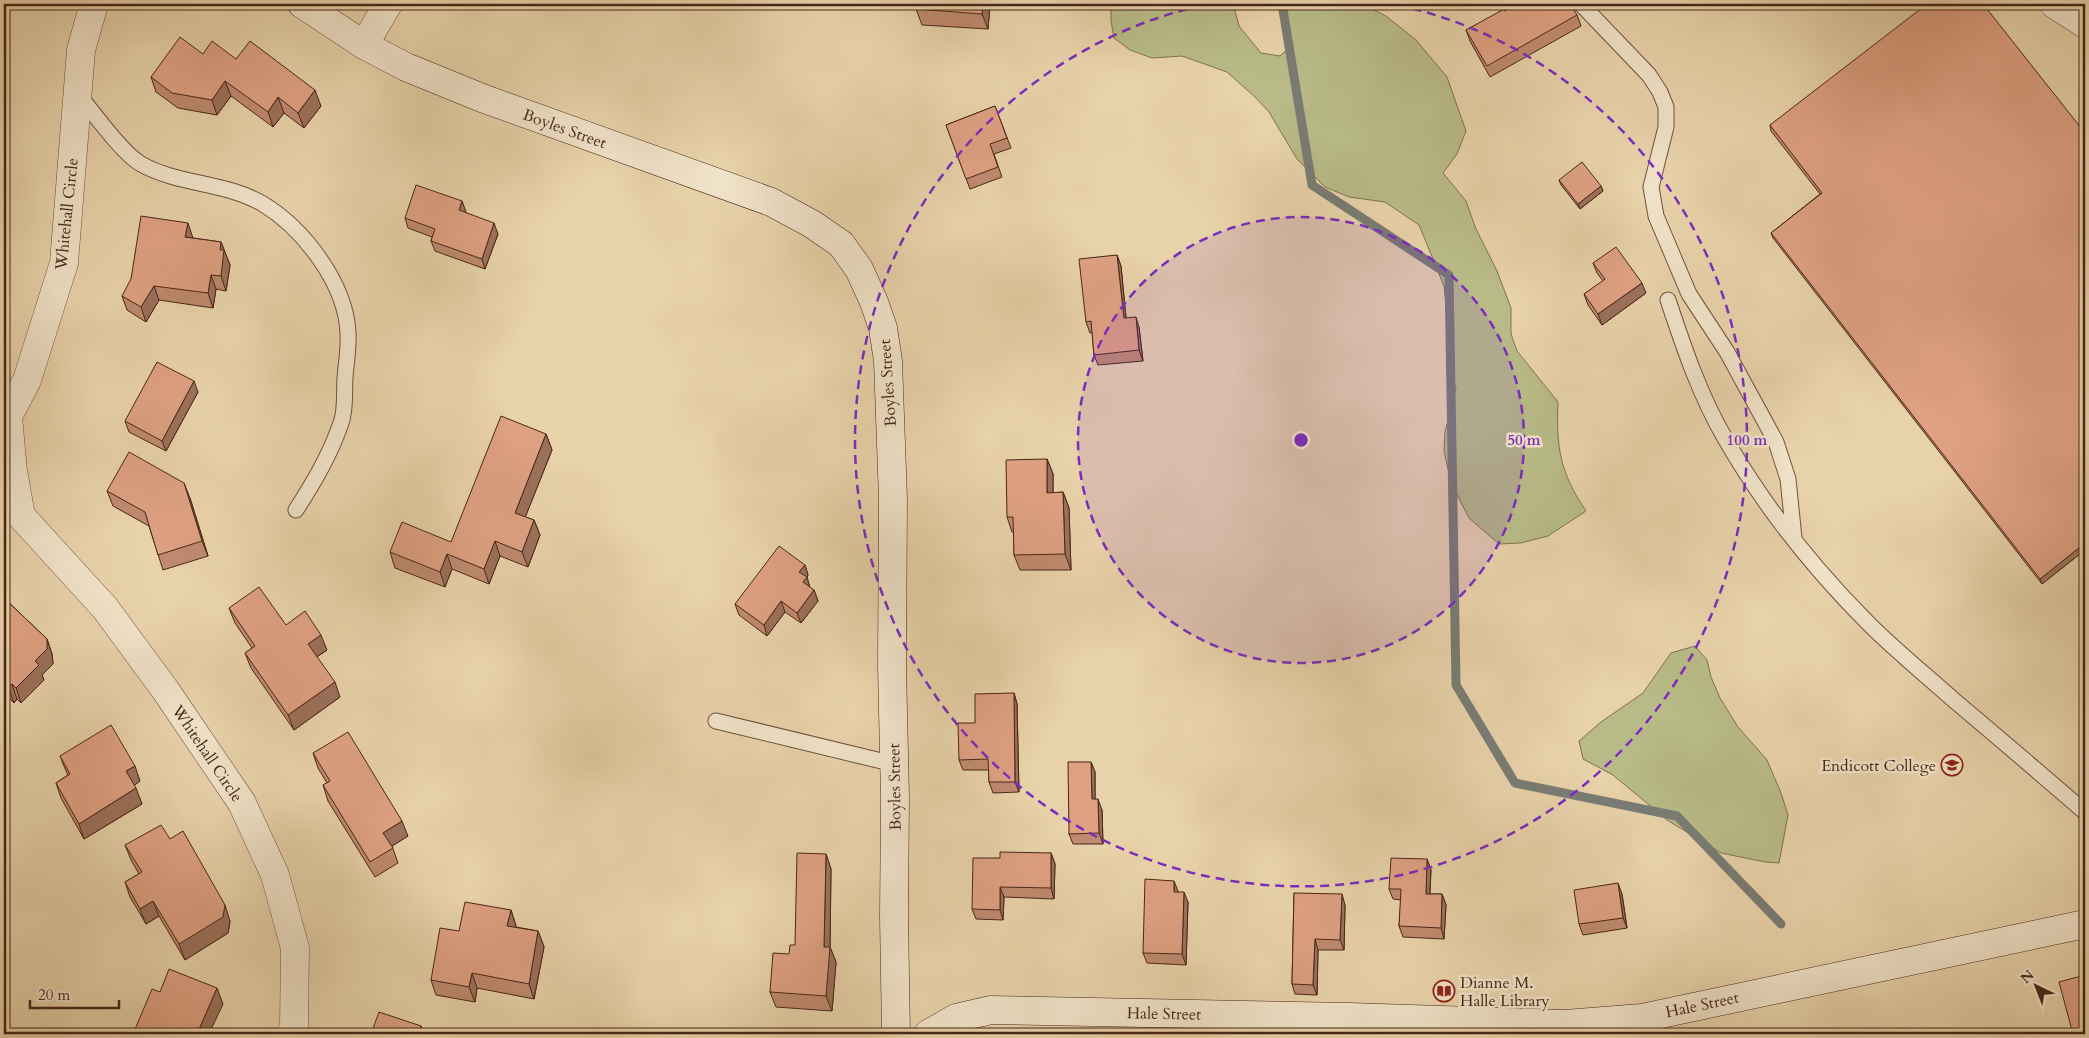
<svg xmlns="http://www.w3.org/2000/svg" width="2089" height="1038" viewBox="0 0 2089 1038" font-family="Cardo,serif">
<rect width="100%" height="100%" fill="#e8d2aa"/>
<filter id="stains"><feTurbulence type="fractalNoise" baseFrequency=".004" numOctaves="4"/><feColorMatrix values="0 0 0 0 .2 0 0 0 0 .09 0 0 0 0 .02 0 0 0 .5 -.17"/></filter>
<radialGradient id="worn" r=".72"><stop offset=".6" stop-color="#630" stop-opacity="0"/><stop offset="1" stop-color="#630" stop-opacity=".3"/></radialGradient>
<path fill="#b8bb87" stroke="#807050" d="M1111,4h122l6,22 22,27 19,3 11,-10 -3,-17 -12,-25h86l24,12 30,24 31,37 19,54 -9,23 -14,19 23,28 10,28 21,42 14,37v26l6,17 41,51c-2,45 2,71 28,109l-38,25 -27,7 -22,1 -30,-26 -18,-35 -7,-32 1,-19 11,-44 -10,-22 4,-24 -6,-56 -25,-61 -34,-23 -36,-5 -24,-10 -28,-28 -28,-47 -14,-15 -28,-25 -45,-16 -30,2 -22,-8 -16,-12 -3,-17z
M1695,646l12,14 4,17 9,21 18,29 29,33 14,33 7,22 -9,48 -14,-1 -44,-9 -54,-33 -54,-45 -30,-16 -4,-18 22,-19 42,-29 28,-40z"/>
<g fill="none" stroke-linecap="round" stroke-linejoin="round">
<path stroke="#797c74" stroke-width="9" d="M1282,4l30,181 137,90 7,410 59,98 162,33 104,108"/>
<g stroke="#71513d" stroke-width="17">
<path id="lane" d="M1581,4l68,71 11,17 6,15v20l-15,60 5,29 33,78 38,58 49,90 12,37 6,59
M78,94c15,18 44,59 63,70 37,21 85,18 122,40 41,25 83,80 85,129 1,15 -2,30 -3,45 -1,14 1,32 -4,45 -11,32 -27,59 -45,87
M1668,300c16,48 32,96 58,140 38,66 88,129 143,184 27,27 58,52 87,78 43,36 86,73 129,110
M716,721l178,43"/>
</g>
<g stroke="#71513d" stroke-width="29">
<path id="street" d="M2054,4l31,20
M364,45l24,-41
M8,417l5,54 8,45 84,92 61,83 76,112 33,72 20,73 -1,78 -3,8
M4,424l23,-44 37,-117 17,-213 13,-46"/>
</g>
<g stroke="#492619" stroke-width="29">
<path id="secondary" d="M302,4l62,41 42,22 76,31 289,104 41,22 29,20 18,25 15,33 9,26 5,33 5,138 -1,168 3,130 -1,121 2,116
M928,1034l28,-16 35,-8 359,7 215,7 77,-6 443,-94"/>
</g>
<use href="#lane" stroke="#f0e2c8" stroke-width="15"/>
<use href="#street" stroke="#f0e2c8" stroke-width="28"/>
<use href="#secondary" stroke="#f0e2c8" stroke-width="28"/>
</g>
<path fill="#bf8a70" stroke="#492619" d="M917,4h73l-2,25 -66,-4 -6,-16z
M1529,9l48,6 4,11 -91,51 -20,-36 -4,-11 38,-19z
M203,54l33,5 85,47 -17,22 -20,-15 -11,14 -42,-31 -14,19 -39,-7 -22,-16 -5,-15z
M995,106l16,42 -17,6 8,23 -32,12 -24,-64z
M1770,125l315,8v417l-43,34 -269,-346 -2,-5 49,-39 -49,-63z
M1559,180l42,6 2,5 -23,18 -19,-24z
M462,201l4,12 32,21 -13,35 -50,-18 -4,-10 1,-4 -24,-9 -3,-10z
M193,238l28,4 9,23 -4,26 -10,-2 -3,19 -54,-8 -13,22 -19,-12 -5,-14z
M1117,255l4,11 5,52 13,9 4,34 -45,4 -4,-10 -2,-23 -2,1 -4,-11z
M1593,263l53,30 -44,32 -14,-20 -4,-11 19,-13 -6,-8z
M198,392l-32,59 -37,-19 -4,-11z
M546,434l6,16 -27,67 9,3 6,15 -12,32 -28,-11 -11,28 -37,-15 -7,18 -50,-19 -5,-16 61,-10z
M1047,459l6,15v19l10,-1 6,16 2,62h-51l-6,-15v-23h-2l-5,-15z
M107,491l83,7 18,58 -45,14 -14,-44 -36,-20z
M805,565l3,10 -1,2 3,11 4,2 4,11 -17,22 -16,-11 -18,24 -28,-21 -4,-11z
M4,598l43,41 5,15 1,10 -11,11 2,5 -23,23 -4,-4 -3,4 -10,-10z
M229,608l57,17 41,25 -10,7 23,40 -46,33 -43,-62 -6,-15 7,-5 -17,-25z
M1014,693l3,11 2,88 -26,1 -4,-11v-12h-26l-4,-10 16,-37z
M313,753l95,83 -16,10 6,17 -23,14 -47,-76 -5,-16 4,-2 -9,-15z
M60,756l80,25 -6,4 8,19 -58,35 -23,-41 -5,-15 12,-8 -2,-4z
M1091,762l4,10v27l7,11 1,34h-30l-4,-10z
M170,839l60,82 -2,12 -43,27 -26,-44 -13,8 -16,-27 -5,-15 14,-8 -8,-14 -6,-15z
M1051,853l4,11 -1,35 -50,-2 -1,23 -27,-1 -4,-10 28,-51z
M826,854l5,15 -1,78 6,15 -4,49 -56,-4 -6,-15 25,-47z
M1427,859l4,11 -1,24h12l4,11 -2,34 -41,-2 -4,-11 2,-26 -8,-1 -4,-10z
M1178,892l10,10 -2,63 -39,-2 -4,-10z
M1294,893l51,12 -1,45h-26l-1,45 -22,-1 -3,-10z
M1622,894l5,34 -44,7 -4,-11z
M511,910l5,16v1l22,4 6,16 -10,52 -57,-11 -2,14 -39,-7 -5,-15 28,-49z"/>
<path fill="#9b715b" stroke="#492619" d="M983,4h7l-2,25 -6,-15z
M225,81l6,15 -14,19 -5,-15z
M315,90l6,16 -17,22 -6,-15z
M278,97l6,16 -11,14 -5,-15z
M1601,186l2,5 -23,18 -2,-5z
M462,201l4,11 -3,9 -4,-11z
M188,223l5,15 -8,-1z
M494,223l4,11 -13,35 -3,-10z
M221,242l9,23 -4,26 -5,-15 -1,-26z
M1117,255l4,11 6,62 -3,-10z
M211,275l5,14 -3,19 -5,-15z
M1642,283l4,10 -44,32 -4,-11z
M154,286l5,14 -13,22 -5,-15z
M1136,317l3,10 4,34 -4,-11z
M194,381l4,11 -32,59 -4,-10z
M546,434l6,16 -31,78 -6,-15z
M1047,459l6,15v34l-6,-15z
M184,483l6,15 18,58 -6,-15z
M1063,492l6,16 2,62 -6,-16z
M534,520l6,15 -12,32 -6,-15z
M495,541l5,15 -11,28 -5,-15z
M2085,543v7l-43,34 -2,-5z
M447,554l5,15 -7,18 -5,-15z
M805,565l3,10 -1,2 3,11 -3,4 -8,-20z
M814,590l4,11 -17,22 -4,-10z
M781,601l4,11 -18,24 -3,-11z
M321,635l6,15 -14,9 -5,-15z
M47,639l5,15 1,10 -11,11 2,5 -23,23 -5,-15 19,-27z
M335,682l5,15 -46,33 -6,-15z
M12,684l5,15 -3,4 -6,-16z
M1014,693l3,11 2,88 -4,-10z
M1091,762l4,10v38l-3,-11z
M135,766l5,15 -8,6 -6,-16z
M136,788l6,16 -58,35 -5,-15z
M1098,799l4,11 1,34 -4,-11z
M402,821l6,15 -19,12 -6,-15z
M1051,853l4,11 -1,35 -3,-11z
M826,854l5,15 -1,78 6,15 -4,49 -6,-15 -2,-49z
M1427,859l4,11 -2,34 -3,-10z
M1174,881l4,10 -1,11 -3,-10z
M1618,883l4,11 5,34 -4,-10z
M1000,887l4,10 -1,23 -3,-10z
M1184,892l4,10 -2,63 -4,-11z
M1342,894l3,11 -1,45 -4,-10z
M1442,894l4,11 -2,34 -3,-11z
M153,901l6,15 -13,8 -6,-15z
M225,905l5,16 -2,12 -43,27 -6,-16z
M511,910l5,16 -3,15 -6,-15z
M538,931l6,16 -10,52 -5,-15z
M1315,939l3,11 -1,45 -4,-10z
M472,973l5,15 -2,14 -6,-15z
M217,988l6,16 -14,30h-12z
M421,1026l3,8h-6z"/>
<path fill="#dea182" stroke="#492619" d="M917,4h66l-1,10 -66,-5z
M1517,4h9l3,5 9,-5h32l7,11 -90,51 -21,-36 38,-21v2z
M1927,4h56l102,129v410l-45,36 -269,-346 51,-40 -52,-68z
M180,37l23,17 9,-13 24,18 14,-18 65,49 -17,23 -20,-16 -10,15 -43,-31 -13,19 -40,-7 -21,-16z
M995,106l12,32 -17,6 8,23 -32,12 -20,-54z
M1582,162l19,24 -23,18 -19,-24z
M416,185l46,16 -3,9 35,13 -12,36 -51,-18 4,-12 -30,-11z
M141,216l47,7 -3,14 36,5 -1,8h4l-3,26 -10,-1 -3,18 -54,-7 -13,21 -19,-11 9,-17z
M1616,247l26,36 -44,31 -14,-20 21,-15 -12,-16z
M1117,255l7,63 12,-1 3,33 -45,5 -3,-34 -5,1 -7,-63z
M157,362l37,19 -32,60 -37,-20z
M501,416l45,18 -31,79 19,7 -12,32 -27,-11 -11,28 -37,-15 -7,18 -50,-20 12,-30 49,20z
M129,452l55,31 18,58 -44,14 -13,-43 -38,-21z
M1047,459v34l16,-1 2,62 -51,1 -1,-38h-6l-1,-57z
M779,546l26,19 -6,7 8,5 -4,5 11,8 -17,23 -16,-12 -17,24 -29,-21z
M259,587l27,38 19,-14 16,24 -13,9 27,38 -47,33 -43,-62 10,-7 -26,-38z
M4,598l43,41v10l-12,12 4,4 -23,23 -4,-4 -4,3 -4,-4z
M1014,693l1,89h-26l-1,-23 -29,1 -1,-37h17v-29z
M111,725l24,41 -9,5 10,17 -57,36 -23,-41 14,-9 -10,-18z
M348,732l54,89 -19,12 10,15 -23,14 -47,-77 7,-4 -17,-28z
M1068,762h23l1,37h6l1,34 -30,1z
M161,825l9,14 13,-8 42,74 -2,12 -44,27 -26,-43 -13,8 -15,-27 17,-10 -17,-27z
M1000,852l51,1v35l-51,-1v23l-28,-1 1,-51h27z
M797,853l29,1 -2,93h6l-4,49 -56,-4 3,-39 16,1 1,-9h5z
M1391,858l36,1 -1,35h16l-1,34 -42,-2 2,-37h-12z
M1145,879l29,2v11h10l-2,62 -39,-1z
M1618,883l5,35 -44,6 -5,-34z
M1294,893l48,1 -2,46 -25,-1 -2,46 -21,-1z
M465,902l46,8 -4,16 31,5 -9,53 -57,-11 -3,14 -38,-7 9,-52 19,3z
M169,969l48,19 -20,46h-64l19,-45 8,3z
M2085,975v59h-12l-14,-52z
M379,1012l42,14 -3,8h-47z"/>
<circle cx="1301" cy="440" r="223" fill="#7b2cbf" fill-opacity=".12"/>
<g fill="none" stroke="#7b2cbf" stroke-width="2.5" stroke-dasharray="9 6">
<circle cx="1301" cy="440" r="223"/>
<path d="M1398 5A446 446 0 1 1 1204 5"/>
</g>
<defs>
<g id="university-ring" transform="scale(1.125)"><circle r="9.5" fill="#f0e2c8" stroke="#8f2418" stroke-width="1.5"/><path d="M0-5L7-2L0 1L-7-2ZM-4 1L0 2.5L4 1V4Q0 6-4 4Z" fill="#8f2418"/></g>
<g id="library-ring" transform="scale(1.125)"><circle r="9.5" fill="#f0e2c8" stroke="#8f2418" stroke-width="1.5"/><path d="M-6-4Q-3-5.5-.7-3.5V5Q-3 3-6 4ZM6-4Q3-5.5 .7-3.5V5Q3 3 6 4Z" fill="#8f2418"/></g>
</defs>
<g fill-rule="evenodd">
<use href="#university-ring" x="1952" y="765"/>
<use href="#library-ring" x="1444" y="991"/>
</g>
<g text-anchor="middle" stroke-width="5" stroke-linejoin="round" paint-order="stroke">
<g font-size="16" fill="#492619" stroke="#f0e2c8">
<text transform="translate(565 128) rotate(20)" y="6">Boyles Street</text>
<text transform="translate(66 214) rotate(-84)" y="6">Whitehall Circle</text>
<text transform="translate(887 383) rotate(-94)" y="6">Boyles Street</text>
<text transform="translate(208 753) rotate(56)" y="6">Whitehall Circle</text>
<text transform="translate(894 787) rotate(-91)" y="6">Boyles Street</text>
<text transform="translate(1702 1004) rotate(-12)" y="6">Hale Street</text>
<text transform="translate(1164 1013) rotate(1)" y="6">Hale Street</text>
</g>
<g font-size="16" fill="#492619" stroke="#f0e2c8" text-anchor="end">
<text x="1936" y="771">Endicott College</text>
<text x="1460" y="988" text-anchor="start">Dianne M.<tspan x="1460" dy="18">Halle Library</tspan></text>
</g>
</g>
<circle cx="1301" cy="440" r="8" fill="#7b2cbf" stroke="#f0e2c8" stroke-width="2.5"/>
<g font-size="15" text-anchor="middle" font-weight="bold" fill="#7b2cbf" stroke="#f0e2c8" stroke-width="5" stroke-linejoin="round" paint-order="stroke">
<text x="1524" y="445">50 m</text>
<text x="1747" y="445">100 m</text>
</g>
<rect width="2089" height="1038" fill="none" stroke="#e8d2aa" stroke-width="20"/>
<rect x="5" y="5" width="2079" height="1028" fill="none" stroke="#492619" stroke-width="2.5"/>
<rect x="10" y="10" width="2069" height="1018" fill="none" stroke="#492619"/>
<g transform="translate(2036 986) rotate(317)" stroke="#f0e2c8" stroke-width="4" paint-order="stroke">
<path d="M0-4L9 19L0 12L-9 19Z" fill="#492619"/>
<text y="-8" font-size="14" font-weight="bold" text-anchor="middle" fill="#492619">N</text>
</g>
<path d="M30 1000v8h89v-8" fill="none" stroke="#492619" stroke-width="2.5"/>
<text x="38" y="1000" font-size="15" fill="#492619" stroke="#f0e2c8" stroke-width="4" paint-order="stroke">20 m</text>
<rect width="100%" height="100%" filter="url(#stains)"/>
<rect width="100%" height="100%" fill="url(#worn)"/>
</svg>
